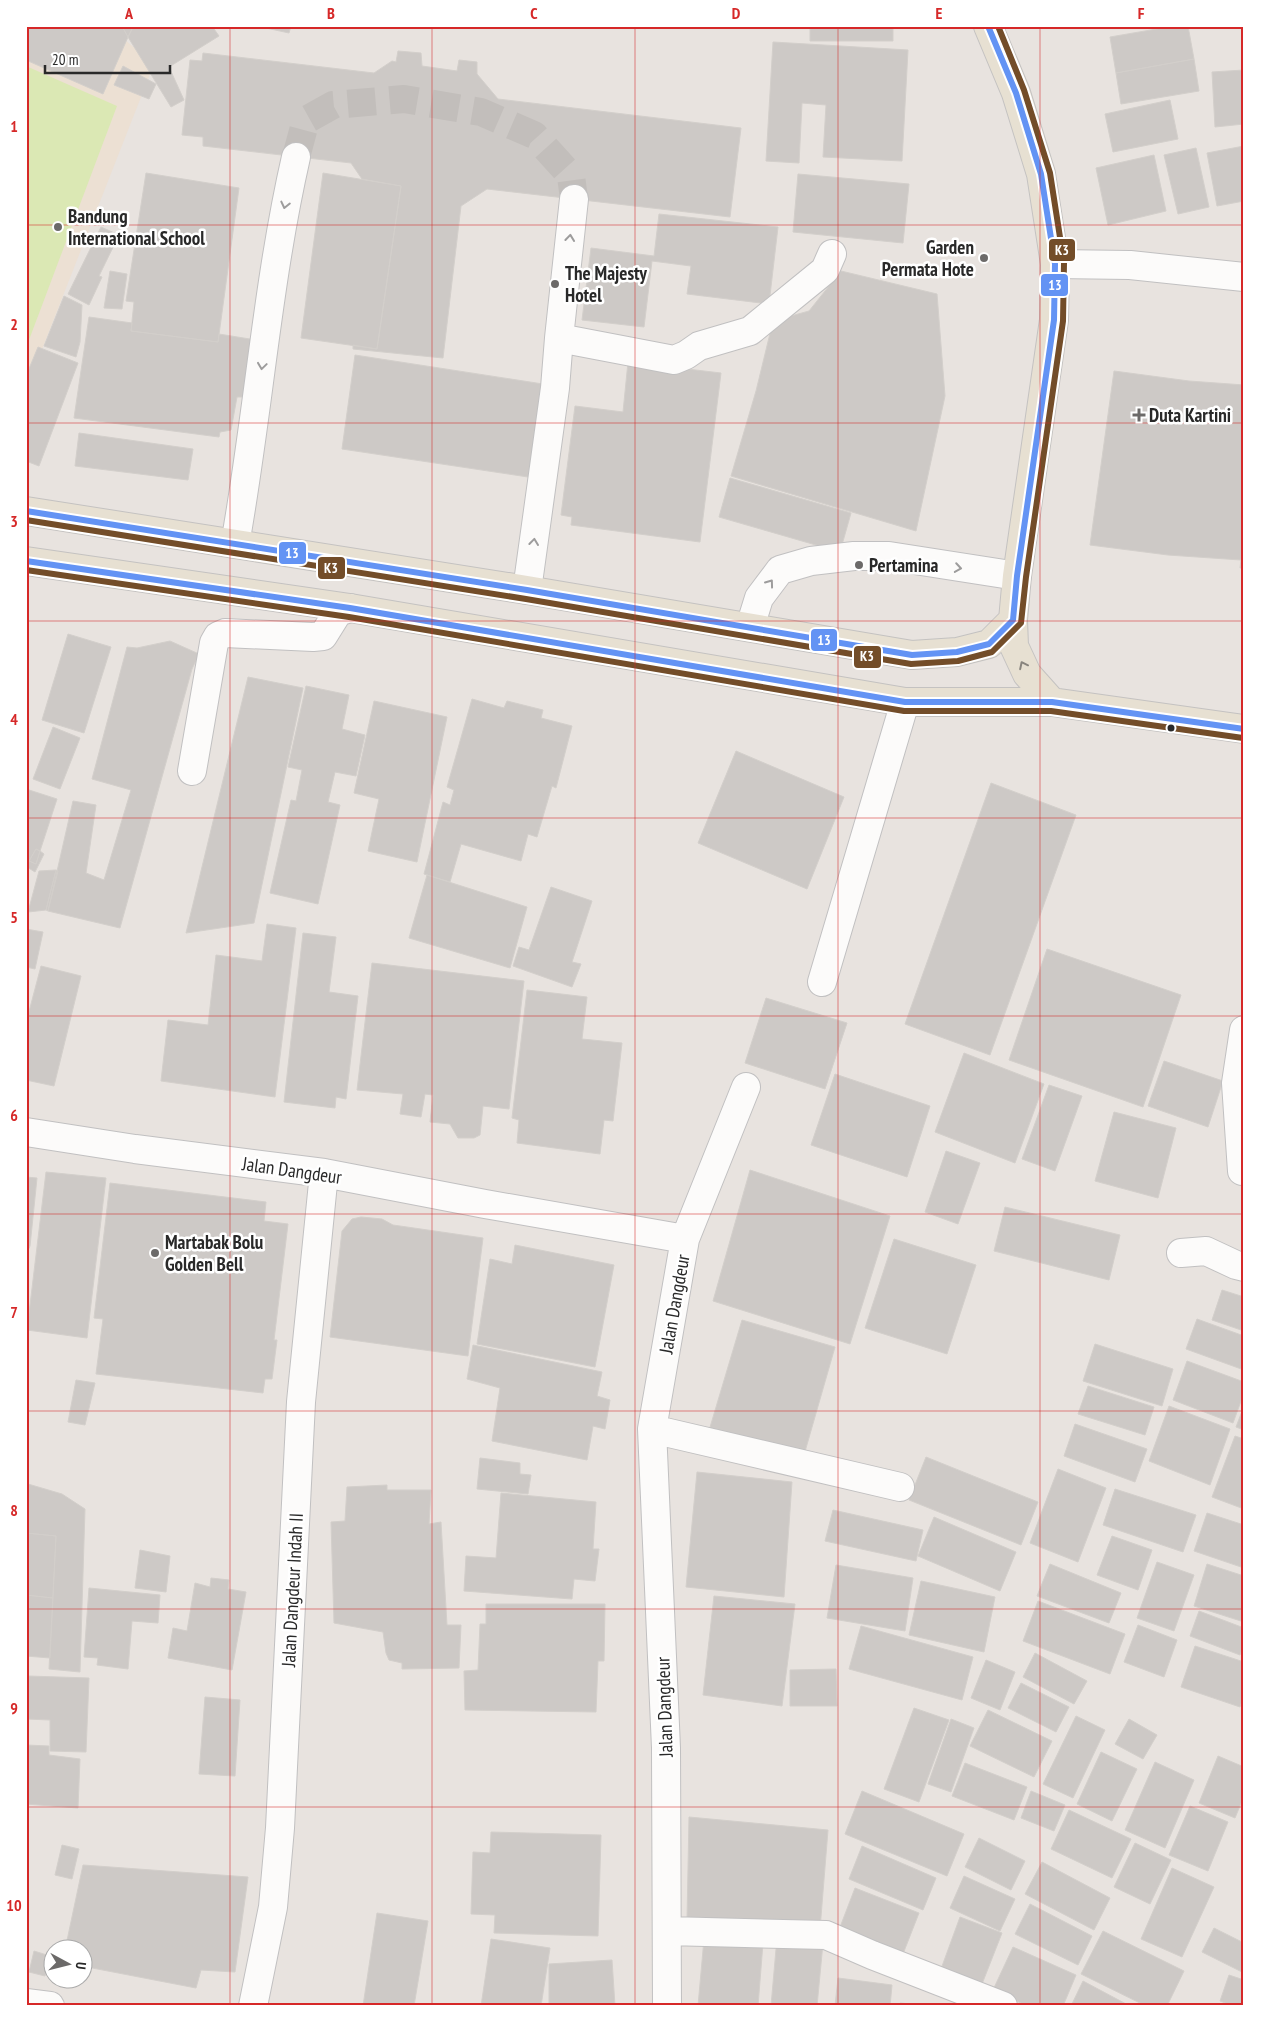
<svg xmlns="http://www.w3.org/2000/svg" width="1270" height="2032" viewBox="0 0 1270 2032" font-family="'PT Sans Narrow',sans-serif">
<rect width="100%" height="100%" fill="#e8e3df"/>
<path fill="#ece0d3" d="M26,26h82l46,38 -128,326z"/>
<path fill="#dbe8b4" d="M26,66l91,40 -91,242z"/>
<path fill="#cdc9c6" stroke="#d3cfcb" d="M26,26h99l-2,2 5,9 -25,57 -77,-34z
M125,26l8,1 -5,10 -5,-9z
M131,26h81l7,10 -50,31 15,33 -13,7 -43,-70 5,-10z
M257,26h34l-2,7z
M810,26h83v15h-83z
M1174,26h14l6,33 -78,14 -6,-36z
M773,42l135,8 -6,111 -79,-4 3,-52 -24,-2 -3,60 -33,-2z
M398,51l23,2 1,13 35,5 2,-11 18,2v12l21,25 243,29 -11,89 -243,-28 -26,17 -18,152 -90,-9v-4l24,4 24,-163 -39,-7 -11,-16 -148,-17v-9l-21,-2 8,-75 12,1 1,-8 171,20 18,-12 4,1z
M1194,59l5,32 -78,13 -5,-31z
M123,66l33,18 -7,15 -35,-14z
M1244,70v54l-29,3 -3,-55z
M1170,100l8,39 -65,13 -8,-38z
M1244,146v55l-27,5 -10,-53z
M1196,148l13,59 -31,7 -14,-59z
M1154,155l12,56 -58,14 -12,-57z
M146,173l93,15 -21,154 -87,-11 3,-29 -8,-1z
M323,173l78,13 -24,163 -76,-11z
M798,174l111,10 -6,59 -110,-11z
M659,214l119,13 -9,77 -82,-10 4,-28 -39,-5 -8,66 -62,-7 9,-72 63,8z
M101,227l18,8 -20,41 3,1 -13,28 -21,-11z
M110,271l17,3 -5,35 -18,-1z
M841,271l96,23 8,102 -29,135 -185,-55 25,-85 17,-70 36,-10z
M64,296l18,9 -2,37 -4,15 -32,-11z
M89,317l43,6 -1,8 87,11 1,-8 37,6 -6,57h-13l-6,33 -11,2 -1,5 -145,-19z
M38,347l40,16 -39,103 -13,-5v-85z
M355,355l188,29 -15,93 -186,-28z
M628,362l93,11 -21,169 -129,-17 1,-8 -11,-2 14,-109 48,6z
M1114,371l75,10 55,4v183h-4l1,-8 -73,-5 -78,-10z
M79,433l114,16 -5,31 -113,-14z
M730,478l121,35 -11,39 -121,-35z
M68,634l43,13 -27,86 -42,-13z
M170,641l29,13 -7,15 -72,259 -72,-17 25,-110 23,4 -10,68 18,7 27,-90 -39,-11 35,-132 10,1z
M248,677l55,11 -49,235 -68,10z
M306,686l43,9 -7,34 23,6 -9,41 -21,-4 -7,30 12,3 -22,99 -48,-11 21,-93 5,1 6,-31 -14,-3z
M472,699l32,9 3,-7 36,9 -2,8 31,8 -16,62 -4,-2 -15,51 -9,-3 -7,27 -60,-17 -11,38 -26,-8 19,-72 7,3 4,-15 -7,-3z
M374,701l73,16 -30,145 -49,-11 11,-52 -25,-6z
M53,727l27,11 -20,51 -27,-10z
M736,751l108,46 -37,92 -109,-46z
M991,783l85,32 -86,240 -85,-31z
M26,789l31,10 -17,52 -4,-2 -7,12 -3,-1z
M36,849l4,2 -4,13 -7,-3z
M40,851l4,3 -9,18 -8,-5 2,-6 7,3z
M56,870l2,1 -10,40 -2,-1z
M56,870l-10,40 -18,2 11,-41z
M427,875l100,32 -17,61 -101,-30z
M551,887l41,14 -20,61 9,2 -9,23 -59,-21 6,-19 10,3z
M267,924l29,4 -21,169 -114,-16 7,-61 40,5 8,-70 46,6z
M26,929l17,3 -8,37 -9,-2z
M303,933l33,4 -7,55 29,4 -12,103 -10,-2 -1,11 -51,-6z
M1047,949l134,46 -38,112 -134,-47z
M372,963l152,18 -15,128 -26,-3 -3,29 -6,3h-16l-8,-14 -20,-2 3,-27 -8,-1 -4,23 -21,-3 3,-20 -46,-4z
M41,966l40,10 -27,110 -28,-6v-57z
M527,990l60,7 -5,42 40,4 -9,78 -9,-1 -4,34 -83,-11 2,-23 -7,-2z
M766,998l81,25 -22,66 -80,-26z
M964,1053l80,31 -29,79 -80,-31z
M1164,1061l59,20 -15,46 -60,-21z
M835,1074l95,32 -23,71 -96,-32z
M1049,1085l33,11 -27,75 -33,-12z
M1114,1112l62,16 -18,70 -63,-17z
M946,1151l34,12 -22,61 -33,-12z
M750,1170l140,46 -40,128 -137,-43z
M46,1172l60,6 -19,160 -60,-8z
M26,1177l11,1 -7,68 -4,9z
M110,1183l156,19 -2,19 24,3 -14,116h3l-5,39h-7l-2,14 -167,-19 7,-55 -9,-1z
M1005,1207l115,28 -11,45 -115,-29z
M361,1217l21,2 11,6 90,13 -15,118 -138,-19 12,-106 10,-12z
M894,1239l82,26 -29,89 -82,-26z
M515,1245l99,20 -19,102 -118,-23 13,-85 22,5z
M1222,1290l22,7v34l-32,-11z
M1197,1319l47,17v34l-58,-21z
M742,1320l93,27 -33,115 -94,-28z
M1095,1344l78,25 -11,37 -79,-25z
M473,1345l129,27 -5,24 13,4 -5,29 -12,-3 -6,34 -95,-19 8,-53 -33,-9z
M1187,1361l57,21v11l-11,30 -60,-23z
M76,1380l19,3 -10,42 -17,-3z
M1088,1386l66,21 -9,28 -67,-21z
M1169,1406l61,23 -20,56 -61,-24z
M1244,1406v24l-8,-3z
M1075,1424l72,25 -12,33 -71,-26z
M1235,1436l9,3v70l-32,-12z
M926,1457l112,45 -17,43 -112,-45z
M480,1458l40,5v11l11,1 -3,19 -51,-5z
M1058,1469l48,19 -28,74 -48,-19z
M697,1472l95,10 -8,115 -98,-10z
M28,1484l34,10 23,15 -5,163 -31,-3 7,-133 -30,-3z
M387,1485v5h44l-2,34 12,-2 6,103h14l-2,43 -57,1v-6l-13,-3 -3,-7 -3,-21 -49,-9 -3,-101 14,-1 2,-34z
M1115,1489l81,26 -13,37 -80,-27z
M501,1493l95,9 -3,47h6l-4,32 -21,-2 -2,20 -108,-8 2,-35 30,2z
M833,1510l90,20 -7,31 -91,-20z
M1207,1513l37,12v43l-50,-17z
M934,1517l82,35 -16,39 -82,-35z
M26,1533l30,3 -3,62 -27,-3z
M1112,1536l40,14 -14,40 -41,-15z
M140,1550l30,6 -4,36 -31,-4z
M1157,1562l37,13 -20,56 -37,-13z
M1050,1564l71,29 -12,30 -72,-27z
M1207,1564l37,12v46l-50,-16z
M836,1565l77,13 -8,53 -78,-13z
M211,1578l18,2 -1,9 18,3 -14,78 -64,-12 5,-30 14,3 8,-48 15,4z
M921,1581l74,16 -11,55 -75,-17z
M89,1588l71,7 -2,28 -26,-2 -4,48 -31,-4 1,-7 -14,-1z
M26,1595l27,3 -3,60 -24,-2z
M714,1596l81,8 -13,102 -79,-11z
M1038,1601l87,33 -15,40 -87,-33z
M486,1604h119l-1,57h-6l-2,51 -131,-2 -1,-39 14,-1 2,-46h6z
M1199,1611l45,17v16l-4,11 -50,-19z
M1138,1625l39,15 -13,37 -40,-15z
M861,1626l112,31 -11,43 -113,-31z
M1195,1646l49,16v32l-4,13 -59,-20z
M1035,1653l52,28 -13,23 -51,-27z
M986,1660l29,12 -15,38 -29,-12z
M836,1669l1,37h-47v-36z
M28,1676l61,2 -3,74 -36,-1v-31l-23,-1z
M1021,1683l48,24 -13,25 -48,-24z
M205,1697l35,3 -5,76 -36,-2z
M914,1708l35,12 -30,82 -35,-13z
M988,1710l64,31 -18,36 -64,-31z
M1076,1716l29,14 -32,68 -30,-14z
M951,1719l23,9 -23,64 -23,-8z
M1129,1719l28,16 -14,24 -28,-15z
M26,1745l23,1v9l31,4 -2,49 -52,-4z
M1101,1752l36,17 -25,52 -35,-17z
M1218,1756l26,11v29l-9,22 -36,-15z
M1155,1762l39,18 -29,68 -40,-18z
M965,1763l62,24 -13,33 -62,-24z
M862,1791l102,43 -17,42 -102,-42z
M1031,1791l34,14 -11,26 -33,-13z
M1190,1806l38,16 -20,49 -39,-16z
M1069,1810l62,29 -19,39 -61,-29z
M689,1817l139,13 -8,99 -133,-9z
M491,1832l110,3 -3,101 -104,-3 1,-18 -24,-1 2,-62 17,1z
M979,1838l46,23 -14,29 -46,-23z
M1135,1843l36,17 -21,44 -36,-17z
M62,1845l17,4 -7,30 -17,-4z
M862,1846l74,32 -13,32 -74,-31z
M1042,1862l68,36 -16,32 -69,-36z
M83,1865l165,12 -13,95 -34,-2 -5,18 -114,-22v-16h-17z
M1172,1868l42,19 -32,70 -41,-18z
M964,1876l51,23 -15,32 -50,-23z
M855,1888l64,25 -18,46 -64,-24z
M1030,1904l62,32 -14,29 -63,-31z
M377,1913l51,8 -14,85h-51z
M960,1917l42,16 -20,51 -41,-15z
M1214,1928l30,15v30l-42,-21z
M1103,1931l81,40 -17,35h-21l-65,-32z
M777,1938l46,5 -6,63h-46z
M491,1939l59,9 -9,58h-60z
M704,1939l59,4 -5,63h-60z
M1013,1947l63,28 -13,31h-36l-34,-16z
M34,1951l16,5 -5,20 -16,-4z
M612,1960l3,46h-66v-42z
M1229,1975l15,5v26h-11l-13,-5z
M838,1978l54,7 -2,21h-55z
M1083,1981l45,24v1h-57z
M900,2003l31,3h-32z"/>
<g fill="none" stroke-linecap="round" stroke-linejoin="round">
<path stroke="#c2bebb" stroke-width="28" stroke-dasharray="28 14" stroke-linecap="butt" d="M296,157l10,-37 27,-15 71,-6 77,13 53,23 37,41 3,23"/>
<g stroke="#c1c0c1" stroke-width="30">
<path id="minor" d="M1055,264l75,1 114,12
M559,338l15,-139
M235,544c23,-128 32,-260 61,-387
M527,590l28,-202 4,-50 115,22 12,-5 13,-9 51,-15 75,-61 7,-16
M750,627l9,-29 21,-28 31,-9 43,-5h35l128,20
M192,771l22,-128 4,-7 7,-3 88,4 10,-1 15,-24 12,-4
M822,982l83,-280
M26,1132l109,17 189,24 161,31 200,35 -33,190 14,319 1,258
M1242,1171l-6,-88 8,-53
M685,1239l61,-152
M1181,1253l25,-2 30,14 8,2
M652,1429l248,58
M667,1931l159,4 46,20 131,51
M26,2003l24,3
M253,2006l20,-99 7,-79 21,-426 23,-229"/>
</g>
<g stroke="#c4c2c1" stroke-width="30">
<path id="major" d="M988,26l28,67 25,81 14,90 -1,56 -37,256 -4,44 1,26 13,28 25,28
M26,511l501,79 385,65 45,-3 32,-8 24,-24
M26,561l324,47 555,94h147l192,27"/>
</g>
<use href="#minor" stroke="#fcfbfa" stroke-width="28"/>
<use href="#major" stroke="#e7e0d2" stroke-width="28"/>
<g stroke="#fff" stroke-width="10">
<path id="bus-1" d="M26,511l501,79 385,65 45,-3 32,-8 24,-24 4,-44 37,-256 1,-56 -14,-90 -25,-81 -28,-67
M26,561l324,47 555,94h147l192,27"/>
</g>
<g stroke="#fff" stroke-width="10">
<path id="bus-2" d="M26,520l500,79 385,65 47,-3 34,-9 29,-29 5,-46 37,-256 1,-58 -14,-90 -26,-83 -26,-64
M26,570l323,47 555,94h147l192,27"/>
</g>
<use href="#bus-1" stroke="#6393f4" stroke-width="6"/>
<use href="#bus-2" stroke="#734d29" stroke-width="6"/>
</g>
<defs><path id="oneway-chevron" d="M-2-3.5L2.5 0L-2 3.5" fill="none" stroke-width="1.6" stroke-linecap="round" stroke-linejoin="round" transform="scale(1.25)"/></defs>
<g stroke="#9d9c9c">
<use href="#oneway-chevron" transform="translate(285 205) rotate(103)"/>
<use href="#oneway-chevron" transform="translate(570 238) rotate(-84)"/>
<use href="#oneway-chevron" transform="translate(262 366) rotate(98)"/>
<use href="#oneway-chevron" transform="translate(534 542) rotate(-83)"/>
<use href="#oneway-chevron" transform="translate(958 568) rotate(9)"/>
<use href="#oneway-chevron" transform="translate(770 583) rotate(-54)"/>
</g>
<use stroke="#88847e" href="#oneway-chevron" transform="translate(1023 665) rotate(-116)"/>
<path fill="none" stroke="#d62828" stroke-width="1" stroke-opacity="0.55" d="M230,26v1980M432,26v1980M635,26v1980M838,26v1980M1040,26v1980M26,225h1218M26,423h1218M26,621h1218M26,818h1218M26,1016h1218M26,1214h1218M26,1411h1218M26,1609h1218M26,1807h1218"/>
<g fill="#6c6a69" stroke="#fff" stroke-width="2">
<circle cx="58" cy="227" r="5"/>
<circle cx="984" cy="258" r="5"/>
<circle cx="555" cy="284" r="5"/>
<path d="M1136.5 407.5h5v5h5v5h-5v5h-5v-5h-5v-5h5z"/>
<circle cx="859" cy="565" r="5"/>
<circle cx="155" cy="1253" r="5"/>
</g>
<circle fill="#292929" stroke="#fff" stroke-width="2" cx="1171" cy="728" r="4.5"/>
<g text-anchor="middle" stroke-width="5" stroke-linejoin="round" paint-order="stroke">
<g font-size="19" font-weight="bold" fill="#292929" stroke="#fff" text-anchor="start">
<text x="68" y="223">Bandung<tspan x="68" dy="22">International School</tspan></text>
<text x="974" y="254" text-anchor="end">Garden<tspan x="974" dy="22">Permata Hote</tspan></text>
<text x="565" y="280">The Majesty<tspan x="565" dy="22">Hotel</tspan></text>
<text x="1149" y="422">Duta Kartini</text>
<text x="869" y="572">Pertamina</text>
<text x="165" y="1249">Martabak Bolu<tspan x="165" dy="22">Golden Bell</tspan></text>
</g>
<g font-size="19" fill="#292929" stroke="#fff">
<text transform="translate(292 1170) rotate(8)" y="7">Jalan Dangdeur</text>
<text transform="translate(674 1304) rotate(-80)" y="7">Jalan Dangdeur</text>
<text transform="translate(292 1590) rotate(-87)" y="7">Jalan Dangdeur Indah II</text>
<text transform="translate(664 1707) rotate(-92)" y="7">Jalan Dangdeur</text>
</g>
</g>
<g stroke="#fff" stroke-width="2">
<rect x="1048" y="238" width="28" height="24" rx="5" fill="#734d29"/>
<rect x="1040" y="273" width="29" height="24" rx="5" fill="#6393f4"/>
<rect x="278" y="541" width="29" height="24" rx="5" fill="#6393f4"/>
<rect x="317" y="556" width="29" height="24" rx="5" fill="#734d29"/>
<rect x="810" y="628" width="28" height="24" rx="5" fill="#6393f4"/>
<rect x="853" y="645" width="29" height="24" rx="5" fill="#734d29"/>
</g>
<g font-size="14" text-anchor="middle" font-weight="bold" fill="#fff">
<text x="1062" y="255">K3</text>
<text x="1055" y="290">13</text>
<text x="292" y="558">13</text>
<text x="331" y="573">K3</text>
<text x="824" y="645">13</text>
<text x="867" y="661">K3</text>
</g>
<rect width="1270" height="2032" fill="none" stroke="#ffffff" stroke-width="55"/>
<g transform="translate(68 1964) rotate(97)"><circle r="24" fill="#ffffff" stroke="#a9a9a9"/>
<path d="M0-4L9 19L0 12L-9 19Z" fill="#6c6a69"/>
<text y="-8" font-size="14" font-weight="bold" text-anchor="middle" fill="#292929">U</text>
</g>
<path d="M45 65v8h125v-8" fill="none" stroke="#292929" stroke-width="2.5"/>
<text x="52" y="65" font-size="15" fill="#292929" stroke="#ffffff" stroke-width="4" paint-order="stroke">20 m</text>
<rect x="28" y="28" width="1214" height="1976" fill="none" stroke="#d62828" stroke-width="2"/>
<g font-size="16" text-anchor="middle" font-weight="bold" fill="#d62828">
<text x="129" y="19">A</text>
<text x="331" y="19">B</text>
<text x="534" y="19">C</text>
<text x="736" y="19">D</text>
<text x="939" y="19">E</text>
<text x="1141" y="19">F</text>
<text x="14" y="132">1</text>
<text x="14" y="330">2</text>
<text x="14" y="527">3</text>
<text x="14" y="725">4</text>
<text x="14" y="923">5</text>
<text x="14" y="1121">6</text>
<text x="14" y="1318">7</text>
<text x="14" y="1516">8</text>
<text x="14" y="1714">9</text>
<text x="14" y="1911">10</text>
</g>
</svg>
